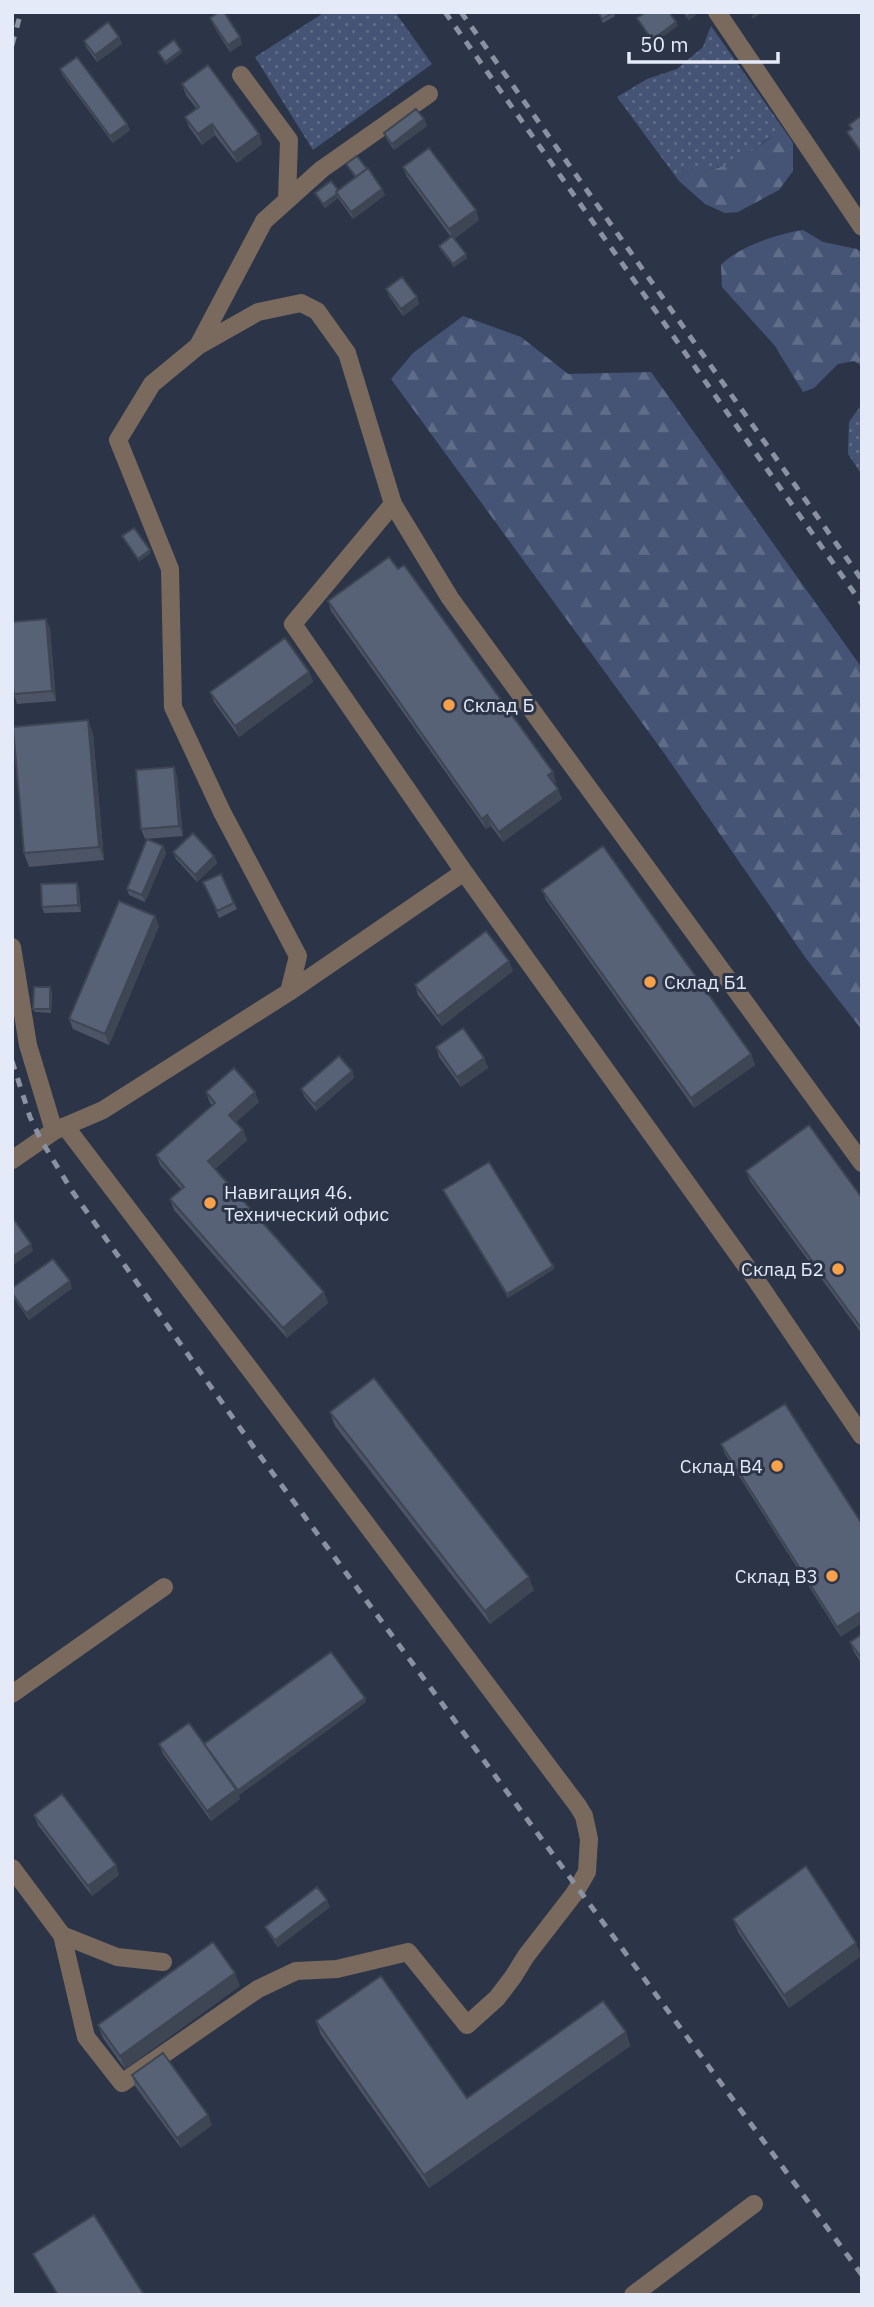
<svg xmlns="http://www.w3.org/2000/svg" width="874" height="2307" viewBox="0 0 874 2307" font-family="'IBM Plex Sans',sans-serif">
<defs>
<pattern id="grass-dots" width="8" height="8" patternUnits="userSpaceOnUse" patternTransform="scale(1.75)"><rect width="8" height="8" fill="#455474"/><path d="M2 2h.1M6 6h.1" fill="none" stroke="#606d89" stroke-width="1.8" stroke-linecap="round"/></pattern>
<pattern id="forest-firs" width="22" height="20" patternUnits="userSpaceOnUse" patternTransform="scale(1.75)"><rect width="22" height="20" fill="#455474"/><path d="M5 1l3.5 6h-7zM16 11l3.5 6h-7z" fill="#606d89"/></pattern>
</defs>
<rect width="100%" height="100%" fill="#2c3548"/>
<path fill="url(#grass-dots)" d="M325,12h70l37,52 -119,86 -58,-93z
M711,26l76,108c-21,0 -31,16 -48,26 -17,9 -35,10 -54,11l-6,10 -62,-84 30,-18 30,-10 26,-22z
M862,404v71l-14,-21 1,-32z"/>
<path fill="url(#forest-firs)" d="M776,134h11l6,9v28l-14,19 -41,22 -13,1 -20,-9 -26,-23 6,-10 33,-3 21,-9z
M803,230l20,12 34,7 5,4v113l-8,-5 -16,3 -24,24 -11,4 -28,-46 -53,-59 -1,-22c18,-19 57,-31 82,-35z
M463,316l58,21 47,37 83,-2 211,296v362l-57,-73 -141,-204 -273,-374 22,-26z"/>
<g fill="none" stroke-linecap="round" stroke-linejoin="round">
<path stroke="#796a5d" stroke-width="18" d="M717,12l145,215
M241,75l48,65 -2,60
M198,346l60,-34 43,-9 16,8 30,42 46,151 57,94 412,565
M393,504l-100,120 171,248
M12,947l16,98 26,86
M289,992l175,-120 290,405 108,159
M12,1160l42,-29 49,-21 186,-118 9,-36 -76,-144 -49,-105 -3,-138 -52,-129 34,-56 46,-38 66,-125 58,-52 107,-75
M12,1694l152,-107
M12,1868l50,67 55,22 46,5
M62,1935l24,102 36,46 136,-94 38,-18 41,-2 71,-17 59,73 30,-27 16,-21 13,-21 48,-62 13,-22 2,-33 -5,-23 -6,-10 -329,-438 -184,-242
M633,2295l121,-91"/>
<path stroke="#8a91a1" stroke-width="5" stroke-dasharray="9 9" stroke-linecap="butt" d="M445,12l417,592
M461,12l401,568
M12,45l9,-33
M12,1061l18,56 11,23 31,51 183,258 607,826"/>
</g>
<path fill="#4c5466" d="M597,12h16l2,4 -12,7z
M210,18l32,26 -12,8 -17,-27z
M119,37l3,7 -25,18 -11,-15 -2,-6z
M60,69l67,55 3,6 -17,13 -50,-67z
M182,84l77,50 3,10 -25,19 -22,-28 -13,10 -13,-18 -4,-10 11,-9 -10,-13z
M424,119l3,7 -33,24 -7,-10 -3,-7z
M346,164l36,25 3,6 -32,24 -15,-21 -13,10 -10,-15 23,-3 17,-12z
M403,167l76,53 -25,19 13,19 -13,9 -14,-18 -1,-3 12,-9 -44,-60z
M386,289l31,8 2,7 -16,12 -14,-20z
M328,601l228,181 -2,1 8,16 -59,43 -12,-16 -5,3 -155,-218z
M46,619l4,10 6,72 -39,3 -3,-10z
M309,672l4,10 -74,55 -25,-35 -4,-10z
M93,733l11,127 -75,7 -5,-14z
M174,767l3,10 6,59 -38,3 -4,-10z
M163,846l3,7 -21,49 -16,-7 -2,-6z
M173,852l41,4 3,7 -20,19 -21,-23z
M203,882l31,21 3,6 -18,9z
M77,883l2,6 2,23 -37,1 -2,-6z
M542,890l209,164 4,11 -61,43 -148,-208z
M155,916l4,10 -50,119 -36,-16 -4,-10z
M513,971l-71,55 -24,-31 -3,-10z
M52,991l-1,22 -16,-1 -2,-3z
M436,1047l48,11 4,10 -27,19 -22,-30z
M352,1071l2,7 -38,33 -12,-15 -3,-7z
M206,1092l53,10 -23,20 7,8 4,10 -32,29 109,123 4,11 -41,35 -113,-128 -4,-11 11,-10 -21,-24 -4,-10 56,-50 -2,-2z
M746,1171l116,27v136l-112,-153z
M443,1190l110,76 1,3 -46,29z
M12,1288h60l-43,32 -16,-23z
M785,1404l56,233 -116,-183 -4,-10z
M330,1412l204,178 -44,34 -155,-198z
M862,1634v30l-8,-12 -4,-10z
M366,1702l-127,93 1,4 -29,22 -48,-67 -4,-10h45z
M34,1815l82,50 3,10 -27,21 -54,-71z
M330,1907l-52,40 -10,-14 -3,-6z
M733,1919l128,37 -72,52 -51,-76z
M240,1986l-115,83 -22,-31 -5,-13z
M316,2021l151,77 159,-66 4,14 -201,142 -108,-153z
M132,2075l80,50 -31,23 -46,-62z"/>
<path fill="#3e4553" d="M694,12h4l1,1 -11,8 -1,-4z
M757,12h6l-10,7 -2,-3z
M676,22l2,4 -24,17 -2,-3z
M119,37l3,7 -25,18 -2,-7z
M240,37l2,7 -12,8 -2,-7z
M181,50l1,3 -16,12 -1,-3z
M424,119l3,7 -33,24 -2,-6z
M127,124l3,6 -17,13 -3,-7z
M212,124l3,11 -13,10 -4,-11z
M259,134l3,10 -25,19 -4,-10z
M382,189l3,6 -32,24 -2,-7z
M337,194l1,4 -13,10 -2,-4z
M476,210l3,10 -26,20 -4,-11z
M466,254l1,4 -13,9 -1,-3z
M417,297l2,7 -16,12 -2,-7z
M150,550l1,3 -12,9 -1,-3z
M46,619l4,10 6,72 -4,-10z
M309,672l4,10 -74,55 -4,-11z
M88,720l5,13 11,127 -5,-13z
M174,767l3,10 6,59 -4,-10z
M553,772l3,10 -4,3 -4,-10z
M558,789l4,10 -59,43 -4,-10z
M487,815l4,11 -5,3 -4,-10z
M163,846l3,7 -21,49 -3,-7z
M214,856l3,7 -20,19 -2,-7z
M77,883l2,6 2,23 -3,-7z
M155,916l4,10 -50,119 -4,-11z
M509,961l4,10 -71,55 -4,-10z
M50,987l2,4 -1,22 -1,-4z
M751,1054l4,11 -61,43 -3,-10z
M484,1058l4,10 -27,19 -4,-10z
M352,1071l2,7 -38,33 -2,-7z
M255,1092l4,10 -26,23 -4,-10z
M243,1130l4,10 -35,31 -4,-10z
M31,1244l2,7 -21,15v-9z
M553,1266l1,3 -46,29 -1,-4z
M70,1281l2,7 -43,32 -3,-7z
M324,1292l4,11 -41,35 -4,-10z
M529,1577l5,13 -44,34 -5,-13z
M862,1611v12l-21,14 -4,-10z
M365,1698l1,4 -127,93 1,4 -29,22 -4,-10z
M116,1865l3,10 -27,21 -4,-10z
M327,1900l3,7 -52,40 -3,-7z
M856,1943l5,13 -72,52 -5,-13z
M235,1973l5,13 -115,83 -5,-13z
M626,2032l4,14 -201,142 -5,-13z
M208,2115l4,10 -31,23 -4,-10z"/>
<path fill="#586277" stroke="#3e4553" stroke-width="2" d="M219,12h5l16,25 -12,8 -18,-27z
M598,12h16l-12,7z
M646,12h23l7,10 -24,18 -15,-22z
M683,12h11l-7,5z
M108,22l11,15 -24,18 -11,-14z
M174,40l7,10 -16,12 -7,-10z
M77,57l50,67 -17,12 -50,-67z
M208,65l51,69 -26,19 -21,-29 -14,10 -13,-17 14,-10 -17,-23z
M416,109l8,10 -32,25 -8,-11z
M861,116l1,2v35l-15,-21 5,-3 -3,-4z
M429,148l47,62 -27,19 -46,-62z
M357,156l10,13 -11,8 -10,-13z
M368,168l14,21 -31,23 -15,-20z
M331,181l7,9 -2,2 1,2 -14,10 -8,-11z
M452,236l14,18 -13,10 -14,-18z
M402,277l15,20 -16,12 -15,-20z
M134,528l16,22 -12,9 -16,-23z
M389,557l9,12 6,-4 149,207 -5,3 10,14 -59,43 -12,-17 -5,4 -154,-218z
M46,619l6,72 -38,3 -2,-16v-56z
M285,638l24,34 -74,54 -25,-34z
M88,720l11,127 -75,6 -11,-126z
M174,767l5,59 -38,3 -5,-59z
M193,833l21,23 -19,19 -22,-23z
M147,839l16,7 -21,49 -15,-6z
M603,846l148,208 -60,44 -149,-208z
M221,874l13,29 -17,8 -14,-29z
M77,883l1,22 -36,2 -1,-23z
M119,901l36,15 -50,118 -36,-15z
M486,931l23,30 -71,55 -23,-31z
M34,987h16v22h-17z
M463,1028l21,30 -27,19 -21,-30z
M339,1056l13,15 -38,33 -13,-15z
M234,1068l21,24 -26,23 14,15 -35,31 116,131 -41,36 -113,-129 14,-12 -28,-32 59,-52 -9,-11z
M809,1125l53,73v131l-116,-158z
M489,1162l64,104 -46,28 -64,-104z
M12,1217l19,27 -19,13z
M53,1259l17,22 -44,32 -14,-20v-5z
M374,1378l155,199 -44,34 -155,-199z
M785,1404l77,120v87l-25,16 -116,-183z
M862,1634v25l-12,-17z
M331,1652l34,46 -128,93 -33,-47z
M189,1723l48,66 -30,22 -48,-67z
M62,1794l54,71 -28,21 -54,-71z
M806,1866l50,77 -72,52 -51,-76z
M317,1887l10,13 -52,40 -10,-13z
M213,1942l22,31 -115,83 -22,-31z
M381,1976l86,122 136,-97 23,31 -202,143 -108,-154z
M163,2053l45,62 -31,23 -45,-63z
M94,2215l50,80h-86l-25,-41z"/>
<g fill="#f7a14a" stroke="#2c3548" stroke-width="2.5">
<circle cx="449" cy="705" r="7"/>
<circle cx="650" cy="982" r="7"/>
<circle cx="210" cy="1203" r="7"/>
<circle cx="838" cy="1269" r="7"/>
<circle cx="777" cy="1466" r="7"/>
<circle cx="832" cy="1576" r="7"/>
</g>
<g text-anchor="middle" stroke-width="6" stroke-linejoin="round" paint-order="stroke">
<g font-size="19" fill="#e4eaf7" stroke="#2c3548" text-anchor="start">
<text x="463" y="712">Склад Б</text>
<text x="664" y="989">Склад Б1</text>
<text x="224" y="1199">Навигация 46.<tspan x="224" dy="22">Технический офис</tspan></text>
<text x="824" y="1276" text-anchor="end">Склад Б2</text>
<text x="763" y="1473" text-anchor="end">Склад В4</text>
<text x="818" y="1583" text-anchor="end">Склад В3</text>
</g>
</g>
<rect width="874" height="2307" fill="none" stroke="#e4eaf7" stroke-width="28"/>
<path d="M629 52v10h149v-10" fill="none" stroke="#e4eaf7" stroke-width="3.5"/>
<text x="640" y="52" font-size="21" fill="#e4eaf7" stroke="#2c3548" stroke-width="5" paint-order="stroke">50 m</text>
</svg>
